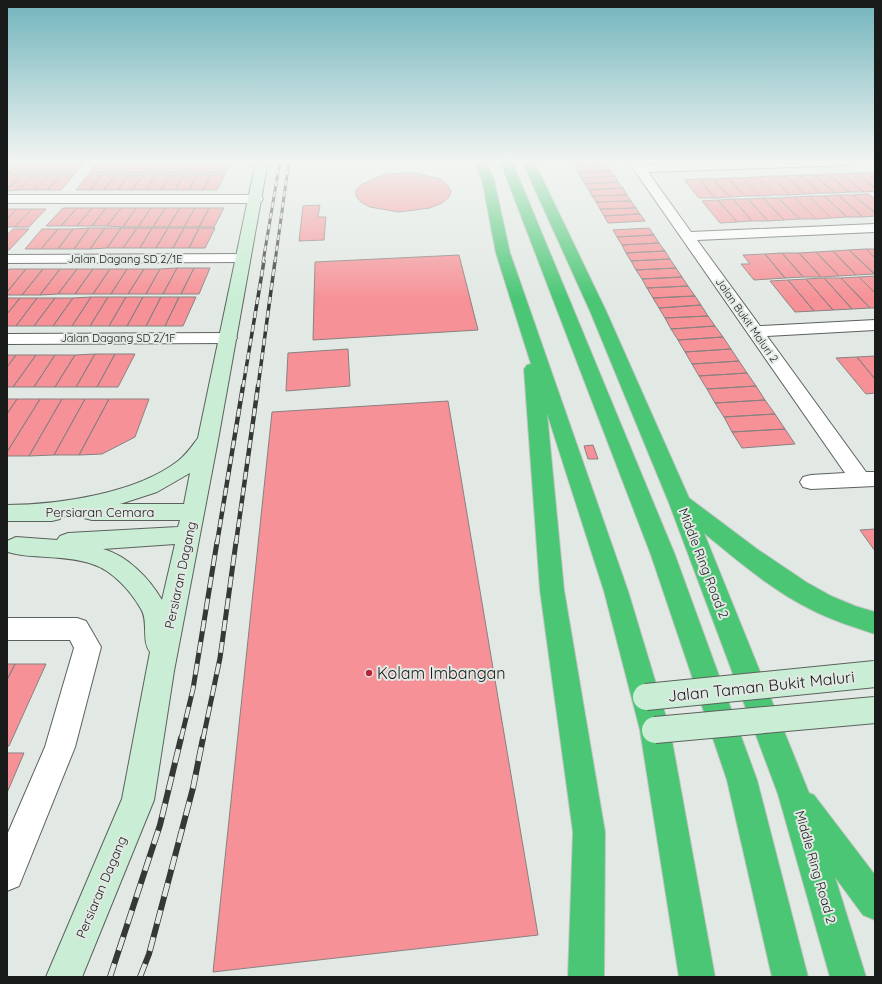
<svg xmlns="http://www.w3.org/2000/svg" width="882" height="984" viewBox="0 0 882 984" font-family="Quicksand,sans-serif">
<rect width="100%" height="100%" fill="#e2e8e3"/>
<path fill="#f69297" stroke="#888181" d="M9,161h13l-15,13v-11z
M22,161h13l-13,13h-14z
M35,161h13l-13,13h-13z
M48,161h13l-13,13h-13z
M61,161h13l-12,13h-14z
M74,161h12l-11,13h-13z
M99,161h14l-11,12h-13z
M113,161h13l-10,12h-14z
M126,161h13l-9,12h-14z
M139,161h13l-9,12h-13z
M152,161h14l-9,12h-14z
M166,161h13l-8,12h-14z
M179,161h13l-8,12h-13z
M192,161h13l-7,12h-14z
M205,161h13l-7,12h-13z
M218,161h14l-7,12h-14z
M572,161h32l3,4 -32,1z
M607,165l4,6 -33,1 -3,-6z
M611,171l4,5 -34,2 -3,-6z
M399,173h15l26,6 7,6 4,6 -2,6 -7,6 -12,5 -31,4 -29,-5 -9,-5 -5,-6v-6l6,-6 22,-9z
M857,173h14l4,3v12z
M857,173l18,15v3l-11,1 -22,-18z
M828,174h14l22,18h-15z
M828,174l21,18 -14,1 -21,-18z
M21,175h13l-15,15 -12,1z
M21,175l-14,14v-13z
M34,175h14l-15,15h-14z
M48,175h13l-14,15h-14z
M61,175h13l-13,15h-14z
M88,175h14l-12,15h-14z
M102,175h13l-11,15h-14z
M115,175h14l-11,15h-14z
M129,175h14l-11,15h-14z
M143,175h13l-10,15h-14z
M156,175h14l-9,15h-15z
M170,175h14l-9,15h-14z
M184,175h13l-8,15h-14z
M197,175h14l-8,15h-14z
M211,175h14l-8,15h-14z
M800,175h14l21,18h-15z
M800,175l20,18 -15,1 -20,-18z
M615,176l3,6 -33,2 -4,-6z
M771,176h14l20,18 -15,1z
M771,176l19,19h-15l-18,-18z
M757,177l18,18 -15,1 -18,-18z
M728,178h14l18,18h-15z
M728,178l17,18 -15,1 -17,-18z
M699,179l16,19h-16l-15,-18z
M699,179h14l17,18 -15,1z
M618,182l5,6 -34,2 -4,-6z
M623,188l4,7 -35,1 -3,-6z
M868,194l7,5v14l-22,-18z
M627,195l4,6 -35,1 -4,-6z
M838,195h15l22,18v3l-12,1z
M838,195l25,22h-16l-23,-21z
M809,196h15l23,21 -16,1z
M809,196l22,22 -15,1 -22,-22z
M794,197l22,22h-16l-22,-21z
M763,198h15l22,21 -16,1z
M763,198l21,22 -16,1 -20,-22z
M733,199h15l20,22h-16z
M733,199l19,22 -15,1 -19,-22z
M718,200l19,22 -17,1 -18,-22z
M631,201l5,7 -36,1 -4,-7z
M320,205l-2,12h8l-2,23 -25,1 4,-35z
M63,208h14l-16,18h-15z
M77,208h15l-15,18h-16z
M92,208h14l-14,18h-15z
M106,208h15l-14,18h-15z
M121,208h15l-13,19 -16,-1z
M136,208h15l-13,19h-15z
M151,208h14l-12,19h-15z
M165,208h15l-12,19h-15z
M180,208h15l-11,19h-16z
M195,208h14l-10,19h-15z
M209,208h15l-10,19h-15z
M636,208l4,6 -36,2 -4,-7z
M7,209h10l-10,10z
M17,209h15l-18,18h-7v-8z
M32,209h14l-17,18h-15z
M640,214l5,7 -37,2 -4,-7z
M89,228h16l-15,21h-16z
M89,228l-15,21h-16l15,-20z
M105,228h16l-14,20 -17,1z
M121,228h16l-14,20h-16z
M137,228h15l-12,20h-17z
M152,228h16l-12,20h-16z
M168,228h16l-11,20h-17z
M184,228h15l-10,20h-16z
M199,228h16l-10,20h-16z
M649,228l5,7 -37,2 -4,-7z
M13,229h16l-20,21h-2v-15z
M42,229h16l-17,20h-16z
M58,229h15l-15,20h-17z
M654,235l5,8 -37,2 -5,-8z
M659,243l6,8 -39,2 -4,-8z
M866,249h9v9z
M866,249l9,9v16l-26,-24z
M849,250l25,24 -18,1 -23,-24z
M665,251l5,8 -39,2 -5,-8z
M833,251l23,24 -17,1 -23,-24z
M816,252l23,24 -18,1 -22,-24z
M782,253h17l22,24h-18z
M782,253l21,24 -18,1 -20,-24z
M765,254l20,24 -31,2 -13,-16h9l-7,-9z
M459,255l19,75 -165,10 2,-78z
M670,259l6,9 -40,2 -5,-9z
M177,268l-14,26h-17l14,-25z
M177,268h17l-13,26h-18z
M194,268h16l-11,26h-18z
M676,268l6,9 -40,2 -6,-9z
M9,269h17l-19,23v-20z
M26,269h17l-21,26h-15v-3z
M43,269h17l-20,26h-18z
M60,269h17l-19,25 -18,1z
M77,269h16l-18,25h-17z
M93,269h17l-17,25h-18z
M110,269h17l-16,25h-18z
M127,269h17l-16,25h-17z
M144,269h16l-14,25h-18z
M875,276v17l-16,-16z
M682,277l6,9 -41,2 -5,-9z
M859,277l16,16v15h-5l-29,-30z
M824,278h17l29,30 -18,1z
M824,278l28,31 -19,1 -27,-31z
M806,279l27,31 -19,1 -26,-31z
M788,280l26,31 -19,1 -25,-31z
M688,286l7,10 -42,2 -6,-10z
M695,296l6,9 -42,3 -6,-10z
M91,297h17l-18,29h-18z
M91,297l-19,29h-19l20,-28z
M108,297h18l-17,29h-19z
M126,297h17l-16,29h-18z
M143,297h18l-15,29h-19z
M161,297h18l-14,29h-19z
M179,297h17l-13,29h-18z
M7,298h13l-13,16z
M20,298h17l-21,28h-9v-12z
M37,298h18l-21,28h-18z
M55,298h18l-20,28h-19z
M701,305l7,11 -43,2 -6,-10z
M708,316l7,10 -44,3 -6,-11z
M715,326l8,11 -45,3 -7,-11z
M723,337l8,12 -46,3 -7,-12z
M348,349l2,37 -64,5 2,-38z
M731,349l8,12 -47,3 -7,-12z
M95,354l-19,33h-21l20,-32z
M95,354h20l-18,33h-21z
M115,354h20l-17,33h-21z
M7,355h9l-9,12z
M16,355h20l-23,32h-6v-20z
M36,355h19l-21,32h-21z
M55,355h20l-20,32h-21z
M875,356v23l-18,-22z
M857,357l18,22v14l-9,1 -30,-36z
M739,361l8,12 -48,3 -7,-12z
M747,373l9,13 -49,3 -8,-13z
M756,386l9,14 -50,3 -8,-14z
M7,399h10l-10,15z
M17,399h23l-33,53v-38z
M40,399h22l-33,57h-22v-4z
M62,399h23l-31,56 -25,1z
M85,399h24l-30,56h-25z
M109,399h40l-14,38 -33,17 -23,1z
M765,400l10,14 -51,3 -9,-14z
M448,401l90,534 -325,37 59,-560z
M775,414l10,15 -53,3 -8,-15z
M785,429l10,15 -53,4 -10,-16z
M593,445l5,14h-10l-4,-13z
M875,529v22l-15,-21z
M7,664h8l-8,16z
M15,664h31l-37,82h-2v-66z
M7,753h17l-17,40z"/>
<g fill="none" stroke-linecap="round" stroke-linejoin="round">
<g stroke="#5c615d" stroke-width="2">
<path id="street" d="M628,161h12l3,4 101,-4h111l-6,4 -201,7 43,60 184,-8v8l-178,8 63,86 115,-6v10l-108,6 99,136h9v14l-64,3 -8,-2 -3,-5 3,-5 8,-2 34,-2z
M7,195h249l5,1 2,3 -2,3 -5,1h-249z
M243,254l5,1 2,3 -2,3 -5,1 -236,1v-8z
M228,333l6,1 3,4 -3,4 -6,1 -221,1v-10z
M7,618h70l9,3 15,26 -26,100 -56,139 -12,5v-56l38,-88 29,-99 -4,-8h-63z"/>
</g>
<g stroke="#5c615d" stroke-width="2">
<path id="secondary" d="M256,161h12l-50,279 -44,231 -20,129 -72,177h-36l76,-178 28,-147c-9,-12 -1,-30 -9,-43 -10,-18 -29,-39 -49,-45 -14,-5 -30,-6 -45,-7 -13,-1 -27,-1 -39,-5l-1,-11 9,-4 41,3 3,-4 8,-3 110,-6 2,-7h-88l-8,-2 -3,-5 -20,4 -1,2 -8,2h-45v-16c51,0 130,-12 171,-44 8,-6 14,-15 20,-23zM190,473l-6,31h-64l37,-12zM175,544l-13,56c-13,-22 -34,-44 -59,-51z"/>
</g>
<g stroke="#c3c4c3" stroke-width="2">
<path id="highway" d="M474,161h12l8,19 16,73 118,338 42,139 45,247h-36l-39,-247 -36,-139 -57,-178 17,177 41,242 -1,145h-36l5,-145 -33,-242 -16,-221 3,-4 4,-1 -35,-111 -14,-73z
M500,161h12l163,394 82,225 51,197h-36l-45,-197 -76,-225z
M522,161h12l72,150 83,187 68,51 49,33 25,14 24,10 20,6v22c-21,-7 -41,-13 -61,-23 -40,-19 -76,-50 -110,-78l105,260 5,2 61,80v45l-12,-5 -28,-38 31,100h-36l-52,-183 -109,-291 -79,-192z"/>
</g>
<use href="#street" fill="#fff" fill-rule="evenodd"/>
<use href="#secondary" fill="#c9eed5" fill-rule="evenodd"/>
<use href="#highway" fill="#4ac674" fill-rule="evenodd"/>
<g stroke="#353836" stroke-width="3">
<path id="rail-far4" d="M263,262l17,-101
M275,262l14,-101"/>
</g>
<g stroke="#353836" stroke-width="3.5">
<path id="rail-far3" d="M243,387l21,-126
M258,387l17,-126"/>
</g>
<g stroke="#353836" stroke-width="4.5">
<path id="rail-far2" d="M217,543l26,-157
M236,543l22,-157"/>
</g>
<g stroke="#353836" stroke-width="5">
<path id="rail-far1" d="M181,739l12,-50 24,-147
M203,739l17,-81 16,-116"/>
</g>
<g stroke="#353836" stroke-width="6">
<path id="rail" d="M110,977l50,-152 21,-87
M140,977l9,-23 44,-166 10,-50"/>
</g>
<use href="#rail-far4" stroke="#e2e8e3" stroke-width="2" stroke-dasharray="5.5" stroke-linecap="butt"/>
<use href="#rail-far3" stroke="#e2e8e3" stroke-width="2.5" stroke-dasharray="7" stroke-linecap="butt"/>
<use href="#rail-far2" stroke="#e2e8e3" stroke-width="3" stroke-dasharray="8" stroke-linecap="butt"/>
<use href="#rail-far1" stroke="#e2e8e3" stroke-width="3.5" stroke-dasharray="11" stroke-linecap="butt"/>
<use href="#rail" stroke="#e2e8e3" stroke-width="4.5" stroke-dasharray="14" stroke-linecap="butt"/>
<g stroke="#5c615d" stroke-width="28" stroke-linecap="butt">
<path id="secondary-bridge" d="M646,697l229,-23
M655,730l220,-20"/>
</g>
<use href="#secondary-bridge" stroke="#c9eed5" stroke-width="26"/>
</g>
<linearGradient id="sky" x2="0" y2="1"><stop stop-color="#71b4bc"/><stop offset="0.54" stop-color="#f2f5f2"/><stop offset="1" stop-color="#f2f5f2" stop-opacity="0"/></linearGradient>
<rect width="882" height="299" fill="url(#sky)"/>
<circle fill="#b6243f" stroke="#e2e8e3" stroke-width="1.5" cx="369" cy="673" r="4"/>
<g text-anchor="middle" stroke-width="4" stroke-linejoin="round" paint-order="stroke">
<g font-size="11" fill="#191b1a" stroke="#e2e8e3">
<text x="125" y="263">Jalan Dagang SD 2/1E</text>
<text transform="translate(747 320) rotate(55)" y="4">Jalan Bukit Maluri 2</text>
<text x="118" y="342">Jalan Dagang SD 2/1F</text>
</g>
<g font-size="13" fill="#191b1a" stroke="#e2e8e3">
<text x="100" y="517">Persiaran Cemara</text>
<text transform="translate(704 563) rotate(69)" y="5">Middle Ring Road 2</text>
<text transform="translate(180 575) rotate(-78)" y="5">Persiaran Dagang</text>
<text transform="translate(816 867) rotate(74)" y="5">Middle Ring Road 2</text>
<text transform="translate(101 887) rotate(-67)" y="5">Persiaran Dagang</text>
</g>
<g font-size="16" fill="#191b1a" stroke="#e2e8e3" text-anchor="start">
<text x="377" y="679">Kolam Imbangan</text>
</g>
<g font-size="16" fill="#191b1a" stroke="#e2e8e3">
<text transform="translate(761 686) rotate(-6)" y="6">Jalan Taman Bukit Maluri</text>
</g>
</g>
<rect width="882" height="984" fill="none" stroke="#191b1a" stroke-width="16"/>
</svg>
